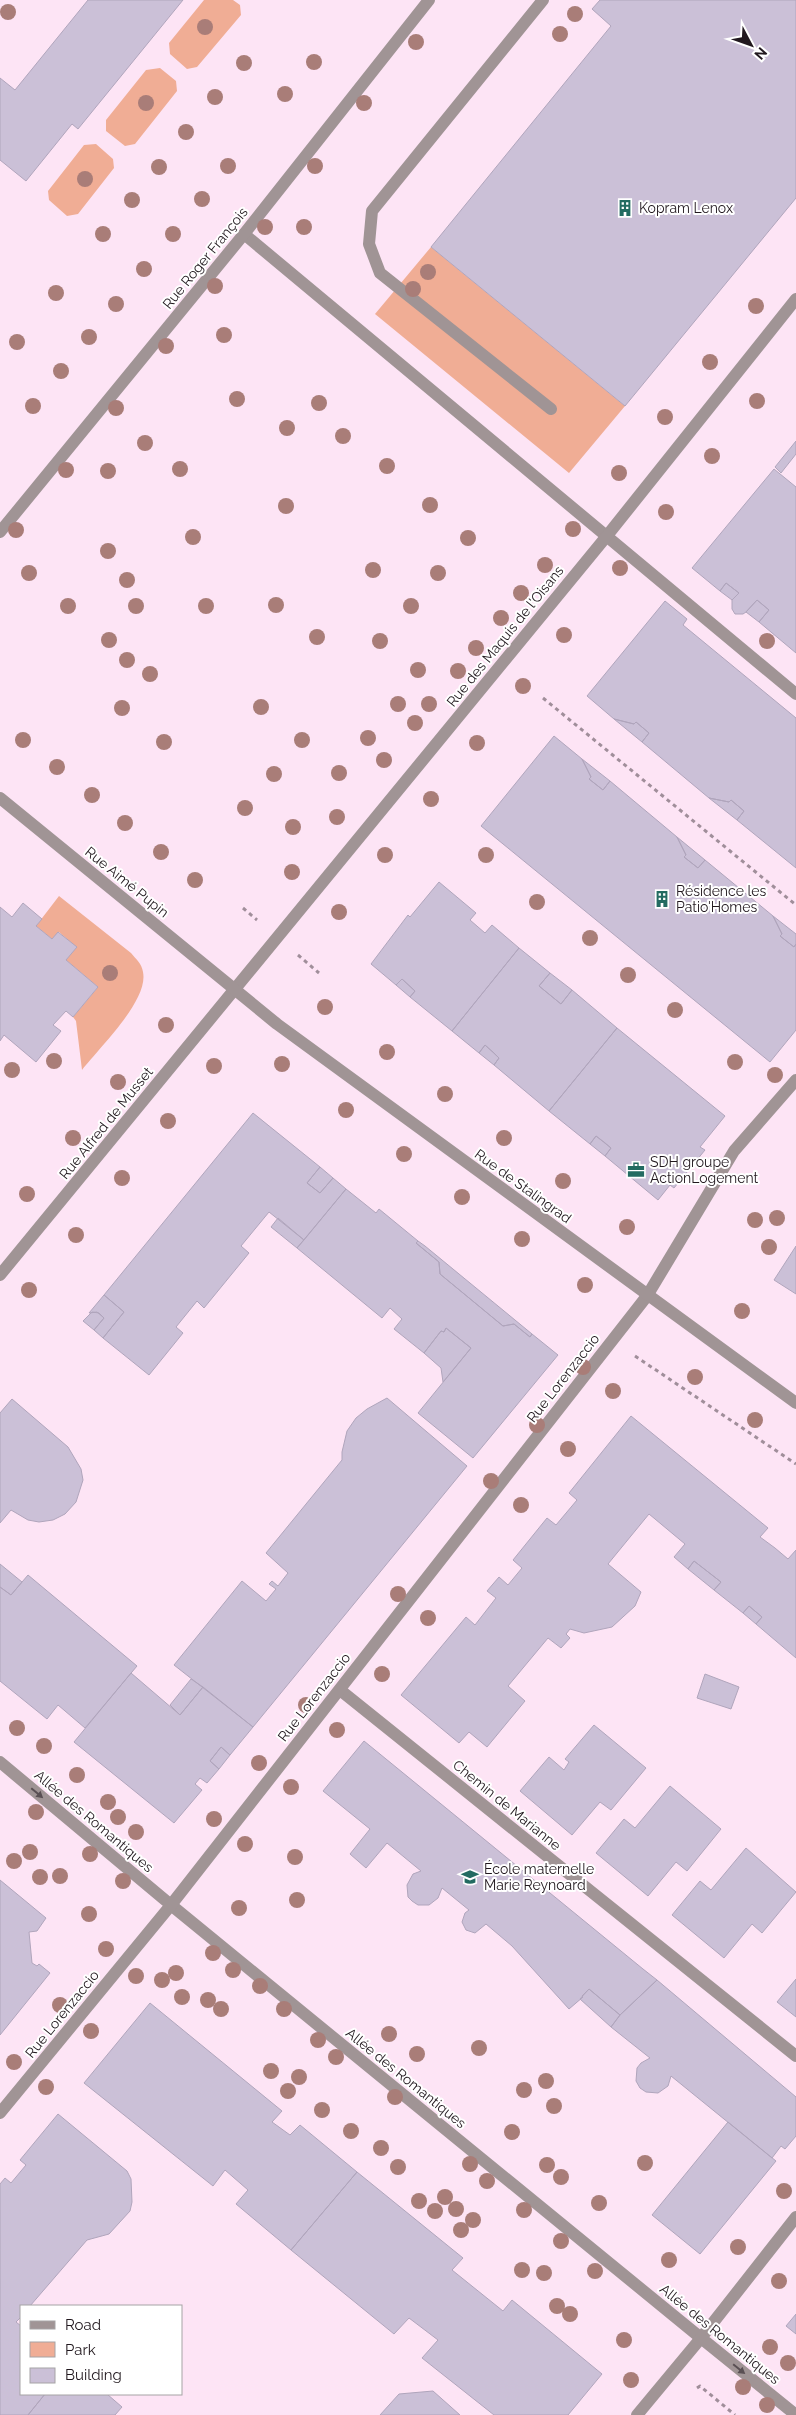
<svg xmlns="http://www.w3.org/2000/svg" width="796" height="2415" viewBox="0 0 796 2415" font-family="Raleway,sans-serif">
<rect width="100%" height="100%" fill="#fde4f5"/>
<path fill="#f0ad95" d="M204,0h29l7,5 1,10 -44,52 -10,2 -17,-15 -1,-11z
M160,68l16,13 1,10 -42,53 -10,2 -19,-15v-11l40,-50z
M96,144l17,15 1,9 -36,46 -11,2 -18,-16 -1,-9 36,-46z
M431,247l194,159 -56,67 -194,-159z
M59,896l72,57c5,6 11,11 12,19 6,28 -44,76 -61,98l-6,-49 -3,-4 25,-30 -32,-27 10,-13 -17,-15 -7,7 -16,-13z"/>
<path fill="#cbc0d7" stroke="#b0a5bc" d="M88,0h95l-105,129 -6,-5 -46,57 -26,-21v-82l15,12z
M600,0h196v198l-171,208 -194,-159 180,-221 -19,-17z
M796,441v13l-15,19 -6,-6z
M774,469l22,18v166l-37,-31 10,-12 -12,-10 -11,12 -3,2h-8l-3,-5v-9l7,-7 -13,-10 -6,8 -28,-23z
M726,583l13,10 -7,7 -12,-9z
M757,600l12,10 -10,12 -13,-10z
M665,601l22,18 -4,6 113,93v150l-59,-48 7,-9 -13,-11 -2,2 -20,-4 -67,-56 7,-9 -13,-11 -2,2 -20,-5 -27,-23z
M614,719l20,5 2,-2 13,11 -7,9z
M554,736l28,23 9,18 -2,2 14,11 7,-9 67,56 9,18 -2,2 14,11 7,-8 68,56 9,18 -2,2 14,11 2,-3v86l-26,32 -289,-236z
M582,759l28,22 -7,9 -14,-11 2,-2z
M709,798l20,4 2,-2 13,11 -7,9z
M677,837l28,23 -7,8 -14,-11 2,-2z
M439,882l37,31 -6,7 15,13 7,-8 27,23 -67,83 -42,-34 5,-6 -13,-12 -6,6 -25,-21 37,-49 2,2z
M23,903l19,16 -6,7 16,13 6,-7 19,15 -11,13 32,27 -25,30 -7,-6 -13,14 8,6 -25,31 -32,-27 -4,6v-134l12,10z
M773,916l23,18v10l-2,3 -14,-11 2,-2z
M519,948l31,25 -11,13 22,18 11,-14 45,38 -68,83 -55,-46 5,-7 -6,-6 -8,-7 -6,8 -27,-22z
M550,973l22,17 -11,14 -22,-18z
M402,979l13,12 -5,6 -14,-12z
M617,1028l108,88 -25,31 5,3 -31,38 -4,-3 -12,15 -53,-44 6,-8 -7,-6 -8,-6 -6,8 -41,-33z
M485,1045l14,13 -5,7 -15,-12z
M253,1113l67,54 -13,16 13,10 13,-15 13,11 -42,51 -35,-28 -28,34 8,7 -45,55 -7,-7 -21,26 7,6 -34,42 -46,-37 21,-26 -20,-17z
M596,1136l15,12 -6,8 -15,-12z
M320,1167l13,11 -13,15 -13,-10z
M346,1189l30,24 3,-4 39,32 -2,2 23,19 1,12 63,52 11,-2 16,13 2,-3 26,21 -85,103 -55,-45 53,-65 -25,-20 -2,4 -3,-1 -17,22 -30,-24 8,-10 -12,-11 -8,10 -85,-70z
M278,1218l26,22 -7,8 -26,-21z
M418,1241l7,5 107,88 -2,3 -16,-13 -11,2 -63,-52 -1,-12 -23,-19z
M796,1246v48l-22,-14z
M104,1295l20,17 -21,26 -9,-8 10,-12 -7,-6 -8,1z
M92,1312l7,1 5,5 -10,12 -11,-9z
M446,1328l25,20 -28,34 -2,-14 -17,-15 17,-22 3,1z
M387,1398l80,68 -214,261 -79,-62 68,-84 24,20 10,-12 -7,-5 3,-3 6,5 10,-13 -22,-20 76,-93v-8l5,-21 9,-13 11,-9z
M12,1399l56,48 13,22 2,11 -7,22 -11,12 -12,6 -14,2 -11,-2 -17,-10 -11,13v-110z
M631,1416l137,112 -8,9 15,11 13,11 8,-9v108l-40,-34 6,-7 -13,-11 -6,7 -29,-23 7,-8 -27,-21 -6,8 -14,-12 11,-13 -36,-30 -41,50 33,28 -6,14 -23,21 -28,6 -14,-4 -4,5 4,4 -9,10 -13,-10 -40,48 17,15 -38,46 -18,-15 -10,11 -58,-48 65,-78 9,8 21,-27 -9,-7 12,-14 9,8 14,-17 -9,-8 34,-42 9,7 21,-25 -8,-7z
M694,1561l27,21 -7,8 -26,-21z
M0,1564l22,18 -11,13 -11,-8z
M28,1575l109,91 -52,62 -27,-23 -11,14 -47,-38v-94l11,8z
M749,1606l13,11 -6,7 -13,-11z
M131,1673l49,42 23,-28 50,40 -23,28 -9,-8 -11,14 9,8 -12,14 -7,-5 -5,6 7,6 -28,33 -100,-81z
M705,1674l34,13 -8,22 -34,-11z
M191,1679l12,8 -23,28 -10,-10z
M594,1725l52,43 -35,42 -11,-8 -28,33 -52,-44 29,-34 15,13 5,-8 -4,-3z
M364,1741l279,228 14,11 -37,35 -31,-26 -7,7 1,1 -14,12 -57,-63 -26,-22 -11,9 -9,-3 -4,-8 3,-9 4,-3 -27,-22 -4,10 -9,7h-11l-6,-4 -4,-4 -1,-12 6,-11 8,-3 -34,-28 -21,25 -16,-14 20,-25 -47,-38z
M221,1747l9,8 -11,14 -9,-8z
M670,1786l51,43 -34,42 -11,-9 -28,34 -52,-43 28,-34 11,9z
M746,1848l50,44 -34,41 -10,-9 -28,34 -52,-43 28,-34 11,9z
M0,1880l46,38 -9,13 -8,1 3,31 5,3 2,-2 11,9 -50,62z
M796,1979v38l-19,-15z
M657,1980l139,117v39l-11,13 -4,-3 -9,12 -101,-82 -3,10 -10,7 -12,-1 -6,-4 -4,-7 1,-13 4,-5 9,-5 -39,-31 9,-12z
M589,1989l31,26 -9,12 -31,-28z
M150,2003l132,108 -10,11 18,13 10,-10 57,47 -66,78 -55,-46 12,-14 -23,-20 -12,16 -129,-103z
M58,2114l69,57 4,8 1,23 -2,9 -21,23 -22,6 -57,66h-9v11l-5,5 5,4v68h24l-17,21h-28v-231l5,-6 6,5 15,-18 -6,-5z
M728,2122l48,39 -76,93 -48,-39z
M357,2172l106,86 -11,12 51,41 9,-11 90,74 -34,41h-74l-72,-57 16,-18 -29,-22 -15,16 -103,-84z
M796,2314v20l-10,-8z
M433,2391l27,24h-80l19,-21z
M45,2394h62l15,13 -7,8h-87z"/>
<g fill="none" stroke-linecap="round" stroke-linejoin="round">
<path stroke="#a08e9a" stroke-width="3" stroke-dasharray="4 4" stroke-linecap="butt" d="M543,698l253,207
M243,908l14,12
M298,955l21,18
M635,1356l161,108
M697,2388l3,-2 35,29"/>
<path stroke="#a09495" stroke-width="12" d="M543,0l-171,211 -3,33 11,29 171,136"/>
<path stroke="#a09495" stroke-width="12" d="M244,234l552,460
M647,1296l87,-145 62,-71
M340,1690l456,366
M171,1905l530,433"/>
<path stroke="#a09495" stroke-width="12" d="M0,532l244,-298 185,-234
M0,1275l606,-738 190,-238
M0,1762l171,143
M0,2113l171,-208 476,-609
M701,2338l95,77
M637,2415l64,-77 95,-121"/>
<path stroke="#a09495" stroke-width="12" d="M0,798l277,226 519,379"/>
</g>
<g fill="#a97d78">
<circle cx="8" cy="12" r="8"/>
<circle cx="575" cy="14" r="8"/>
<circle cx="205" cy="27" r="8"/>
<circle cx="560" cy="34" r="8"/>
<circle cx="416" cy="42" r="8"/>
<circle cx="314" cy="62" r="8"/>
<circle cx="244" cy="63" r="8"/>
<circle cx="285" cy="94" r="8"/>
<circle cx="215" cy="97" r="8"/>
<circle cx="146" cy="103" r="8"/>
<circle cx="364" cy="103" r="8"/>
<circle cx="186" cy="132" r="8"/>
<circle cx="228" cy="166" r="8"/>
<circle cx="315" cy="166" r="8"/>
<circle cx="159" cy="167" r="8"/>
<circle cx="85" cy="179" r="8"/>
<circle cx="202" cy="199" r="8"/>
<circle cx="132" cy="200" r="8"/>
<circle cx="265" cy="227" r="8"/>
<circle cx="304" cy="227" r="8"/>
<circle cx="103" cy="234" r="8"/>
<circle cx="173" cy="234" r="8"/>
<circle cx="144" cy="269" r="8"/>
<circle cx="428" cy="272" r="8"/>
<circle cx="215" cy="286" r="8"/>
<circle cx="413" cy="289" r="8"/>
<circle cx="56" cy="293" r="8"/>
<circle cx="116" cy="304" r="8"/>
<circle cx="756" cy="306" r="8"/>
<circle cx="224" cy="335" r="8"/>
<circle cx="89" cy="337" r="8"/>
<circle cx="17" cy="342" r="8"/>
<circle cx="166" cy="346" r="8"/>
<circle cx="710" cy="362" r="8"/>
<circle cx="61" cy="371" r="8"/>
<circle cx="237" cy="399" r="8"/>
<circle cx="757" cy="401" r="8"/>
<circle cx="319" cy="403" r="8"/>
<circle cx="33" cy="406" r="8"/>
<circle cx="116" cy="408" r="8"/>
<circle cx="665" cy="417" r="8"/>
<circle cx="287" cy="428" r="8"/>
<circle cx="343" cy="436" r="8"/>
<circle cx="145" cy="443" r="8"/>
<circle cx="712" cy="456" r="8"/>
<circle cx="387" cy="466" r="8"/>
<circle cx="180" cy="469" r="8"/>
<circle cx="66" cy="470" r="8"/>
<circle cx="108" cy="471" r="8"/>
<circle cx="619" cy="473" r="8"/>
<circle cx="430" cy="505" r="8"/>
<circle cx="286" cy="506" r="8"/>
<circle cx="666" cy="512" r="8"/>
<circle cx="573" cy="529" r="8"/>
<circle cx="16" cy="530" r="8"/>
<circle cx="193" cy="537" r="8"/>
<circle cx="468" cy="538" r="8"/>
<circle cx="108" cy="551" r="8"/>
<circle cx="545" cy="565" r="8"/>
<circle cx="620" cy="568" r="8"/>
<circle cx="373" cy="570" r="8"/>
<circle cx="29" cy="573" r="8"/>
<circle cx="438" cy="573" r="8"/>
<circle cx="127" cy="580" r="8"/>
<circle cx="521" cy="593" r="8"/>
<circle cx="276" cy="605" r="8"/>
<circle cx="68" cy="606" r="8"/>
<circle cx="136" cy="606" r="8"/>
<circle cx="206" cy="606" r="8"/>
<circle cx="411" cy="606" r="8"/>
<circle cx="501" cy="618" r="8"/>
<circle cx="564" cy="635" r="8"/>
<circle cx="317" cy="637" r="8"/>
<circle cx="109" cy="640" r="8"/>
<circle cx="380" cy="641" r="8"/>
<circle cx="767" cy="641" r="8"/>
<circle cx="476" cy="648" r="8"/>
<circle cx="127" cy="660" r="8"/>
<circle cx="418" cy="670" r="8"/>
<circle cx="458" cy="671" r="8"/>
<circle cx="150" cy="674" r="8"/>
<circle cx="523" cy="686" r="8"/>
<circle cx="398" cy="704" r="8"/>
<circle cx="429" cy="704" r="8"/>
<circle cx="261" cy="707" r="8"/>
<circle cx="122" cy="708" r="8"/>
<circle cx="415" cy="723" r="8"/>
<circle cx="368" cy="738" r="8"/>
<circle cx="23" cy="740" r="8"/>
<circle cx="302" cy="740" r="8"/>
<circle cx="164" cy="742" r="8"/>
<circle cx="477" cy="743" r="8"/>
<circle cx="384" cy="760" r="8"/>
<circle cx="57" cy="767" r="8"/>
<circle cx="339" cy="773" r="8"/>
<circle cx="274" cy="774" r="8"/>
<circle cx="92" cy="795" r="8"/>
<circle cx="431" cy="799" r="8"/>
<circle cx="245" cy="808" r="8"/>
<circle cx="337" cy="817" r="8"/>
<circle cx="125" cy="823" r="8"/>
<circle cx="293" cy="827" r="8"/>
<circle cx="161" cy="852" r="8"/>
<circle cx="385" cy="855" r="8"/>
<circle cx="486" cy="855" r="8"/>
<circle cx="292" cy="872" r="8"/>
<circle cx="195" cy="880" r="8"/>
<circle cx="537" cy="902" r="8"/>
<circle cx="339" cy="912" r="8"/>
<circle cx="590" cy="938" r="8"/>
<circle cx="110" cy="973" r="8"/>
<circle cx="628" cy="975" r="8"/>
<circle cx="325" cy="1007" r="8"/>
<circle cx="675" cy="1010" r="8"/>
<circle cx="166" cy="1025" r="8"/>
<circle cx="387" cy="1052" r="8"/>
<circle cx="54" cy="1061" r="8"/>
<circle cx="735" cy="1062" r="8"/>
<circle cx="282" cy="1064" r="8"/>
<circle cx="214" cy="1066" r="8"/>
<circle cx="12" cy="1070" r="8"/>
<circle cx="775" cy="1075" r="8"/>
<circle cx="118" cy="1082" r="8"/>
<circle cx="445" cy="1094" r="8"/>
<circle cx="346" cy="1110" r="8"/>
<circle cx="168" cy="1121" r="8"/>
<circle cx="73" cy="1138" r="8"/>
<circle cx="504" cy="1138" r="8"/>
<circle cx="404" cy="1154" r="8"/>
<circle cx="122" cy="1178" r="8"/>
<circle cx="563" cy="1181" r="8"/>
<circle cx="27" cy="1194" r="8"/>
<circle cx="462" cy="1197" r="8"/>
<circle cx="777" cy="1218" r="8"/>
<circle cx="755" cy="1220" r="8"/>
<circle cx="627" cy="1227" r="8"/>
<circle cx="76" cy="1235" r="8"/>
<circle cx="522" cy="1239" r="8"/>
<circle cx="769" cy="1247" r="8"/>
<circle cx="585" cy="1285" r="8"/>
<circle cx="29" cy="1290" r="8"/>
<circle cx="742" cy="1311" r="8"/>
<circle cx="583" cy="1367" r="8"/>
<circle cx="695" cy="1377" r="8"/>
<circle cx="613" cy="1391" r="8"/>
<circle cx="755" cy="1420" r="8"/>
<circle cx="537" cy="1425" r="8"/>
<circle cx="568" cy="1449" r="8"/>
<circle cx="491" cy="1481" r="8"/>
<circle cx="521" cy="1505" r="8"/>
<circle cx="398" cy="1594" r="8"/>
<circle cx="428" cy="1618" r="8"/>
<circle cx="382" cy="1674" r="8"/>
<circle cx="306" cy="1705" r="8"/>
<circle cx="17" cy="1728" r="8"/>
<circle cx="337" cy="1730" r="8"/>
<circle cx="44" cy="1746" r="8"/>
<circle cx="259" cy="1763" r="8"/>
<circle cx="77" cy="1775" r="8"/>
<circle cx="291" cy="1787" r="8"/>
<circle cx="108" cy="1802" r="8"/>
<circle cx="36" cy="1812" r="8"/>
<circle cx="118" cy="1817" r="8"/>
<circle cx="214" cy="1819" r="8"/>
<circle cx="136" cy="1832" r="8"/>
<circle cx="245" cy="1844" r="8"/>
<circle cx="30" cy="1852" r="8"/>
<circle cx="90" cy="1854" r="8"/>
<circle cx="295" cy="1857" r="8"/>
<circle cx="14" cy="1861" r="8"/>
<circle cx="60" cy="1876" r="8"/>
<circle cx="40" cy="1877" r="8"/>
<circle cx="123" cy="1881" r="8"/>
<circle cx="297" cy="1900" r="8"/>
<circle cx="239" cy="1908" r="8"/>
<circle cx="89" cy="1914" r="8"/>
<circle cx="106" cy="1949" r="8"/>
<circle cx="213" cy="1953" r="8"/>
<circle cx="233" cy="1970" r="8"/>
<circle cx="176" cy="1973" r="8"/>
<circle cx="136" cy="1976" r="8"/>
<circle cx="162" cy="1980" r="8"/>
<circle cx="260" cy="1986" r="8"/>
<circle cx="182" cy="1997" r="8"/>
<circle cx="208" cy="2000" r="8"/>
<circle cx="60" cy="2005" r="8"/>
<circle cx="221" cy="2009" r="8"/>
<circle cx="284" cy="2009" r="8"/>
<circle cx="91" cy="2031" r="8"/>
<circle cx="389" cy="2034" r="8"/>
<circle cx="318" cy="2040" r="8"/>
<circle cx="479" cy="2048" r="8"/>
<circle cx="417" cy="2054" r="8"/>
<circle cx="336" cy="2057" r="8"/>
<circle cx="14" cy="2062" r="8"/>
<circle cx="271" cy="2071" r="8"/>
<circle cx="299" cy="2077" r="8"/>
<circle cx="546" cy="2081" r="8"/>
<circle cx="46" cy="2087" r="8"/>
<circle cx="524" cy="2090" r="8"/>
<circle cx="288" cy="2091" r="8"/>
<circle cx="395" cy="2097" r="8"/>
<circle cx="554" cy="2106" r="8"/>
<circle cx="322" cy="2110" r="8"/>
<circle cx="351" cy="2131" r="8"/>
<circle cx="512" cy="2132" r="8"/>
<circle cx="381" cy="2148" r="8"/>
<circle cx="645" cy="2163" r="8"/>
<circle cx="470" cy="2164" r="8"/>
<circle cx="547" cy="2165" r="8"/>
<circle cx="398" cy="2167" r="8"/>
<circle cx="561" cy="2177" r="8"/>
<circle cx="487" cy="2181" r="8"/>
<circle cx="784" cy="2191" r="8"/>
<circle cx="445" cy="2197" r="8"/>
<circle cx="419" cy="2201" r="8"/>
<circle cx="599" cy="2203" r="8"/>
<circle cx="456" cy="2209" r="8"/>
<circle cx="524" cy="2210" r="8"/>
<circle cx="435" cy="2211" r="8"/>
<circle cx="473" cy="2220" r="8"/>
<circle cx="461" cy="2230" r="8"/>
<circle cx="561" cy="2241" r="8"/>
<circle cx="738" cy="2247" r="8"/>
<circle cx="669" cy="2260" r="8"/>
<circle cx="522" cy="2270" r="8"/>
<circle cx="595" cy="2271" r="8"/>
<circle cx="544" cy="2273" r="8"/>
<circle cx="779" cy="2281" r="8"/>
<circle cx="557" cy="2306" r="8"/>
<circle cx="570" cy="2314" r="8"/>
<circle cx="624" cy="2340" r="8"/>
<circle cx="770" cy="2347" r="8"/>
<circle cx="788" cy="2363" r="8"/>
<circle cx="631" cy="2380" r="8"/>
<circle cx="743" cy="2387" r="8"/>
<circle cx="767" cy="2405" r="8"/>
</g>
<defs><path id="oneway-solid" d="M-6-.8H1V-3.2L6.5 0L1 3.2V.8H-6Z" transform="scale(1.25)"/></defs>
<g fill="#5a5054">
<use href="#oneway-solid" transform="translate(37 1793) rotate(40)"/>
<use href="#oneway-solid" transform="translate(739 2369) rotate(39)"/>
</g>
<defs>
<g id="building-bare" transform="scale(1.35)"><path d="M-4-6H4V6H1V3H-1V6H-4ZM-2.5-4.3h1.7v1.8h-1.7ZM.8-4.3h1.7v1.8H.8ZM-2.5-1h1.7V.8h-1.7ZM.8-1h1.7V.8H.8Z" fill="#236b61" stroke="#fff" stroke-width="2.5" paint-order="stroke"/></g>
<g id="office-bare" transform="scale(1.35)"><path d="M-6-3h4V-5.5h4V-3h4V5H-6ZM-1-4.5V-3h2v-1.5ZM-6 0V1H6V0Z" fill="#236b61" stroke="#fff" stroke-width="2.5" paint-order="stroke"/></g>
<g id="school-bare" transform="scale(1.35)"><path d="M0-5L7-2L0 1L-7-2ZM-4 1L0 2.5L4 1V4Q0 6-4 4Z" fill="#236b61" stroke="#fff" stroke-width="2.5" paint-order="stroke"/></g>
</defs>
<g fill-rule="evenodd">
<use href="#building-bare" x="625" y="208"/>
<use href="#building-bare" x="662" y="899"/>
<use href="#office-bare" x="636" y="1170"/>
<use href="#school-bare" x="470" y="1877"/>
</g>
<g text-anchor="middle" stroke-width="4" stroke-linejoin="round" paint-order="stroke">
<g font-size="14" fill="#21181e" stroke="#fff" text-anchor="start">
<text x="639" y="213">Kopram Lenox</text>
<text x="676" y="896">Résidence les<tspan x="676" dy="16">Patio'Homes</tspan></text>
<text x="650" y="1167">SDH groupe<tspan x="650" dy="16">ActionLogement</tspan></text>
<text x="484" y="1874">École maternelle<tspan x="484" dy="16">Marie Reynoard</tspan></text>
</g>
<g font-size="14" fill="#21181e" stroke="#fff">
<text transform="translate(205 258) rotate(-51)" y="5">Rue Roger François</text>
<text transform="translate(505 636) rotate(-51)" y="5">Rue des Maquis de l'Oisans</text>
<text transform="translate(127 882) rotate(39)" y="5">Rue Aimé Pupin</text>
<text transform="translate(106 1123) rotate(-51)" y="5">Rue Alfred de Musset</text>
<text transform="translate(523 1186) rotate(36)" y="5">Rue de Stalingrad</text>
<text transform="translate(563 1378) rotate(-52)" y="5">Rue Lorenzaccio</text>
<text transform="translate(314 1697) rotate(-52)" y="5">Rue Lorenzaccio</text>
<text transform="translate(507 1805) rotate(39)" y="5">Chemin de Marianne</text>
<text transform="translate(94 1821) rotate(40)" y="5">Allée des Romantiques</text>
<text transform="translate(62 2014) rotate(-51)" y="5">Rue Lorenzaccio</text>
<text transform="translate(406 2078) rotate(39)" y="5">Allée des Romantiques</text>
<text transform="translate(720 2334) rotate(39)" y="5">Allée des Romantiques</text>
</g>
</g>
<rect x="20" y="2305" width="162" height="90" fill="#ffffff" stroke="#a6a3a5"/>
<rect x="30" y="2321" width="25" height="8" fill="#a09495" stroke="#a6a3a5"/>
<text x="65" y="2330" font-size="15" fill="#21181e">Road</text>
<rect x="30" y="2342" width="25" height="15" fill="#f0ad95" stroke="#a6a3a5"/>
<text x="65" y="2355" font-size="15" fill="#21181e">Park</text>
<rect x="30" y="2368" width="25" height="15" fill="#cbc0d7" stroke="#a6a3a5"/>
<text x="65" y="2380" font-size="15" fill="#21181e">Building</text>
<g transform="translate(751 45) rotate(131)" stroke="#ffffff" stroke-width="4" paint-order="stroke">
<path d="M0-4L9 19L0 12L-9 19Z" fill="#21181e"/>
<text y="-8" font-size="14" font-weight="bold" text-anchor="middle" fill="#21181e">N</text>
</g>
</svg>
